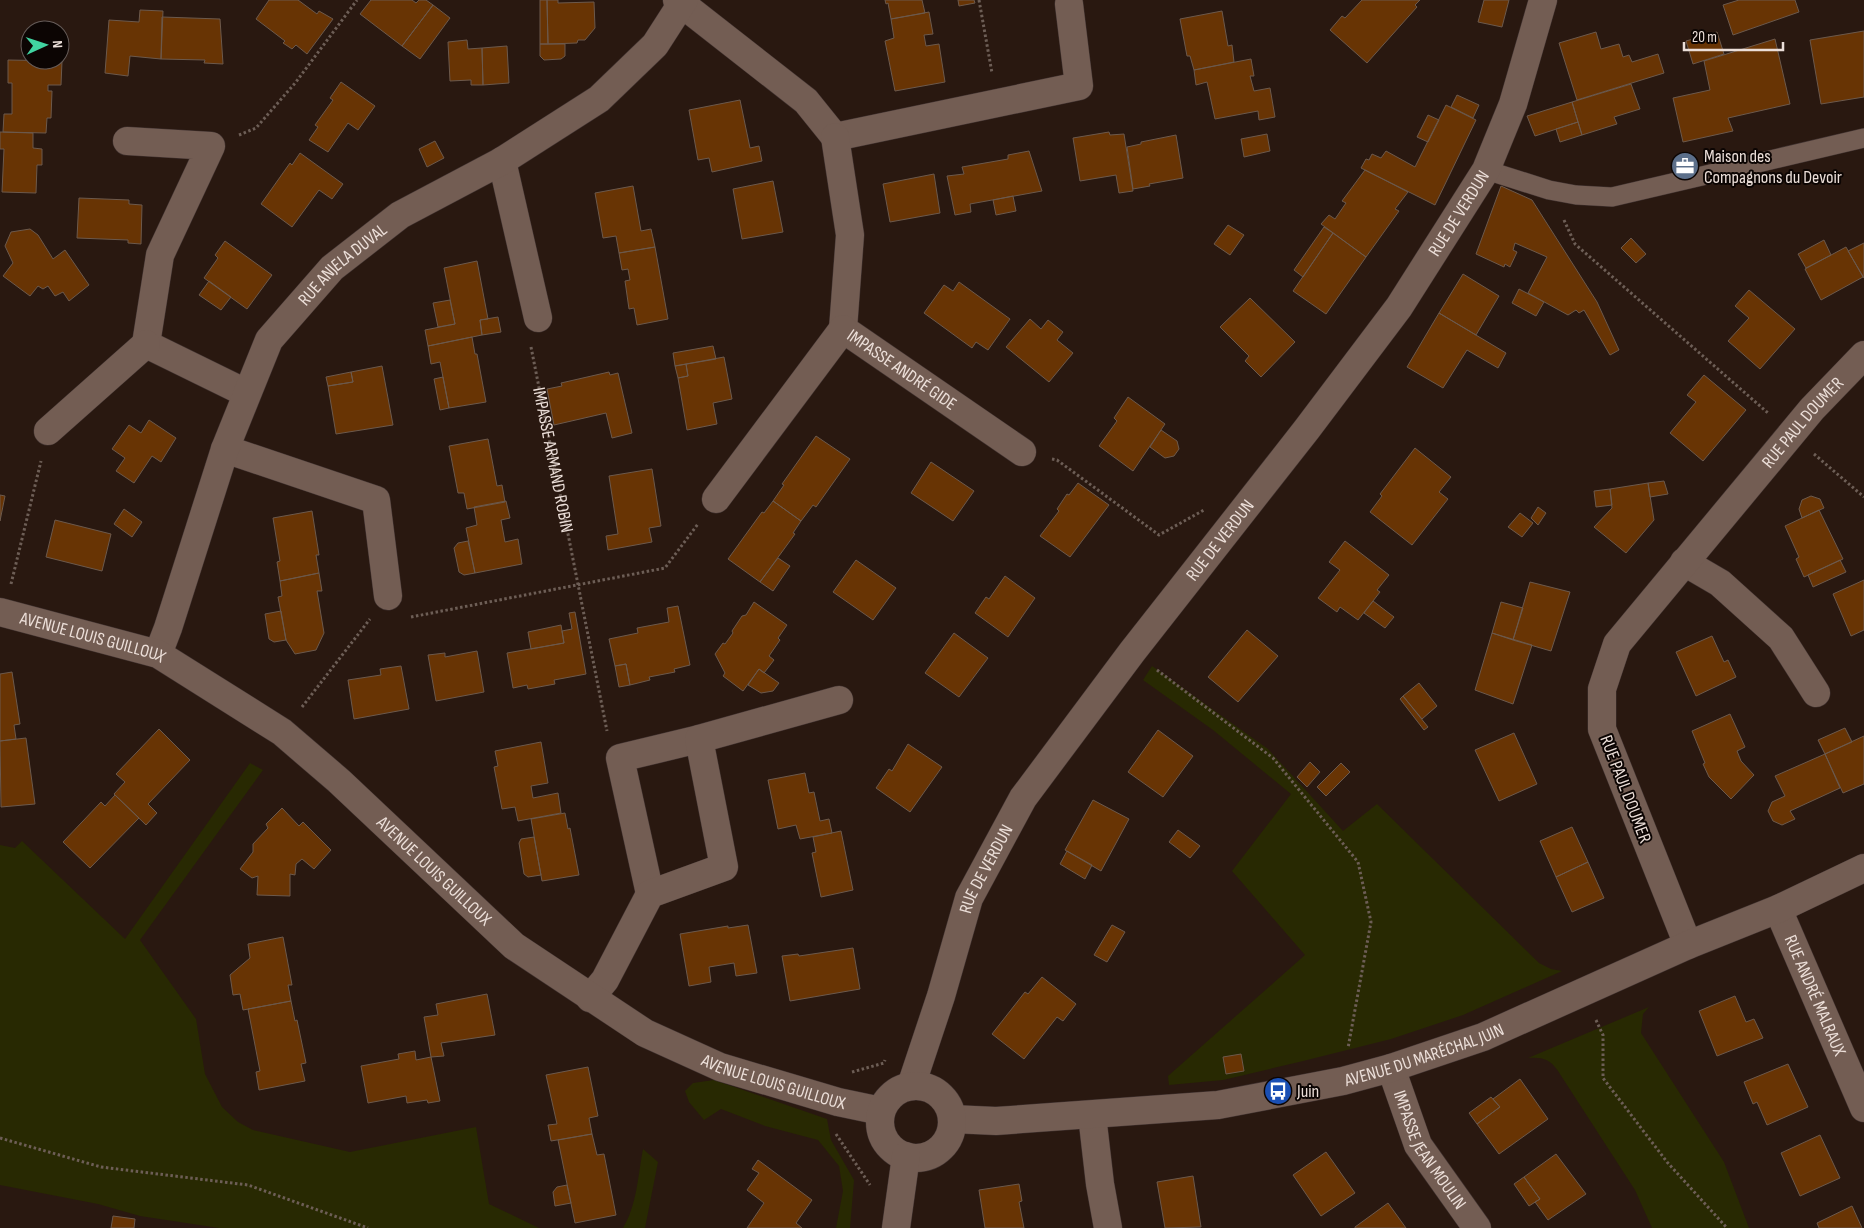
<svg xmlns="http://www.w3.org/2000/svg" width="1864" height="1228" viewBox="0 0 1864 1228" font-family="'Sofia Sans Condensed',sans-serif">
<rect width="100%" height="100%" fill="#291810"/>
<path fill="#282902" d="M1152,666l116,83 75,82 34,-27 162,159 12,6 11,2 -99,44 -72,24 -92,23 -76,18 -54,5 -1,-9 137,-121 -73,-84 59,-77 -78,-64 -70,-50z
M250,763l13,7 -123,170 56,79 9,55 17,33 16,15 15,8 97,22 126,-25 13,77 50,24h-320l-79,-12 -42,-12 -98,-19v-340l15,3 7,-7 103,98z
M1649,1007l-6,7 -2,19 83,129 25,66h-97l-17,-38 -77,-119c-8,-12 -16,-14 -30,-13z
M714,1080l113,39 4,21 23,40 -4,48h-14l7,-37 -4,-25 -21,-26 -53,-14 -44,-17 -17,11 -15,-18 -4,-11 8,-8z
M643,1149l15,13 -13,66h-22c14,-23 15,-53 20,-79z"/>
<path fill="#683404" stroke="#6c594c" d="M269,0h29l19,14 2,-3 14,8 -26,35 -11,-9 -4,4 -9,-6 2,-2 -29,-22z
M371,0h41l4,3 3,-3h7l7,5 -31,41 -42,-32z
M540,0h7l1,44h-8z
M547,0h11v3l36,-1 1,26 -10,12h-7l-1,3 -29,1z
M885,0h37l3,13 -34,6 -3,-16 -2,1z
M958,0h16l1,3 -16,3z
M1362,0h58l-5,5 2,2 -50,56 -37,-33 12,-14 3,2z
M1484,0h25l-7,27 -24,-5z
M1739,0h56l4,12 -66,23 -10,-30z
M433,5l17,13 -30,41 -18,-13z
M140,10l23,1 -2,48 -31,-3 -2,20 -23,-3 4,-53 30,2z
M1222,11l6,35 4,-1 2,17 -40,8 -4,-14h-3l-7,-37z
M929,12l4,22 -9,1 2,11 13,-2 6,38 -50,9 -10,-50 9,-3 -3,-19z
M162,17l58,2 3,45 -19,-1 1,-3 -44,-1z
M1864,31v66l-43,7 -11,-64z
M1596,32l5,17 18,-5 4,13 6,-2 3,7 26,-8 6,19 -87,27 -18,-57z
M1717,32l7,22 -31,10 -7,-23z
M1775,39l15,65 -62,14 5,13 -50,11 -10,-44 37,-8 -6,-29z
M467,40l1,9 14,-1 1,37h-12v-5l-21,1 -2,-39z
M540,44h25v12l-4,3 -17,1 -4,-4z
M507,46l2,37 -26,2 -1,-37z
M1251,59l3,17h-4l4,15 16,-3 5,29 -16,3 -1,-9 -43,8 -8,-37 -11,3 -2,-15z
M8,60l54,1 -1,24h-13v6h4l-1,27h-4l-1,15 -43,-1 1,-18h8v-31h-4z
M341,82l34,24 -17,24 -10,-7 -20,29 -19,-12 9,-13 -3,-2 18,-25 -3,-2z
M1631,84l9,25 -26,8 3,7 -35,11 -10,-33z
M1457,95l22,10 -6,13 -22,-11z
M740,100l10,48 9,-2 3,15 -50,11 -3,-14 -11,2 -9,-50z
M1572,102l6,20 -43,14 -8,-20z
M1446,105l30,15 -41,85 -74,-37 5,-9 3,1 3,-6 9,4 5,-7 29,16z
M1428,115l11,5 -11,22 -11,-5z
M1578,122l4,13 -22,7 -4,-13z
M0,132l33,1v15l9,1v16h-5l-1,28 -34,-1 2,-43h-4z
M1109,132l1,3 14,-1 9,57 -14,2 -3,-18 -36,6 -7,-43z
M1267,134l3,17 -26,6 -3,-18z
M1176,135l7,43 -34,6 1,2 -17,3 -6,-42 14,-3v-2z
M435,141l9,17 -17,9 -8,-18z
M1029,151l13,40 -72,13 1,8 -16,3 -8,-39 17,-2 -2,-7 46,-8v-4z
M300,153l43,31 -11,15 -13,-9 -27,37 -31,-23 29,-41 2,2z
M1365,170l43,22 -13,17 4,2 -33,46 -45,-33 8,-9 6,4 11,-16 -4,-2z
M934,174l6,39 -50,9 -7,-38z
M773,181l10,51 -41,7 -9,-50z
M633,186l8,45 10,-2 4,18 -36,6 -3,-17 -13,2 -8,-45z
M1501,186l31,14 65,102 22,48 -9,5 -26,-45 -5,3 -3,-3 -8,5 -40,-22 19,-36 -32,-14 -2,7 4,2 -7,15 -5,-3 -1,3 -28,-13z
M1013,196l3,15 -20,4 -3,-15z
M79,198l50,2v4l13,1 -1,39 -13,-1v-3l-51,-2z
M1228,225l16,10 -14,20 -16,-11z
M1324,227l9,6 -30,44 -9,-7z
M30,229l8,6 15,24 12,-9 24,35 -20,16 -6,-9 -8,4 -7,-10 -5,3 -5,-3 -8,10 -27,-20 10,-13 -8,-17 6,-14z
M1333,233l33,24 -40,57 -33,-23z
M1631,238l15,16 -10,9 -15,-15z
M1824,240l7,15 -25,13 -8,-14z
M225,241l47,34 -25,34 -43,-31 14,-20 -3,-3z
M1864,243v35l-16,-27z
M655,247l13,72 -31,6 -3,-17 -5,1 -4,-28 5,-1 -2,-11 -6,1 -3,-17z
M1846,247l17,30 -42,23 -16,-31z
M477,261l11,58 -8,1 2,15 -54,11 -3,-16 30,-6 -11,-56z
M1463,274l36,22 -23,39 -37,-22z
M209,281l22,16 -10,13 -22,-15z
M959,282l51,37 -22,31 -12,-8 -4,6 -48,-35 20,-28 9,6z
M1519,289l25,13 -8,14 -24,-13z
M1749,290l46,39 -35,40 -32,-28 21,-23 -14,-12z
M1250,298l45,44 -34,35 -16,-16 4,-5 -29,-29z
M450,300l5,24 -17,3 -5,-24z
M1439,313l67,40 -8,15 -31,-18 -24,38 -36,-21z
M498,317l3,15 -19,3 -2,-15z
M1030,319l11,10 7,-9 15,12 -6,8 16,13 -24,29 -43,-35z
M472,337l3,17h2l9,48 -37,6 -9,-46 -9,2 -3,-18z
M713,346l3,13 -41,7 -2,-13z
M724,357l8,42 -19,4 4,21 -30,6 -9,-52 10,-2 -2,-12z
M686,364l2,12 -10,2 -3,-12z
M382,366l11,59 -57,9 -8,-48 25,-4 -2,-10z
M351,372l2,10 -25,4 -2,-9z
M609,372l1,3 8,-2 14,60 -20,5 -6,-25 -52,12 -7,-36 15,-3 -1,-3z
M1704,375l42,35 -43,51 -33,-28 26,-31 -9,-7z
M443,377l6,31 -9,2 -6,-31z
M1128,397l37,27 -32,47 -34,-25 18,-25 -3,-3z
M149,420l27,18 -15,24 -9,-6 -18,27 -18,-12 9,-13 -13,-9 17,-24 12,8z
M1161,430l16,11 2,8 -5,7 -9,2 -15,-11z
M816,436l34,23 -34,48 -3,-2 -12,16 -28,-20 11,-16 -2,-1z
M488,439l9,47 5,-1 3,17 -38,7 -3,-16h-6l-9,-47z
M1415,448l36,29 -12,15 9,7 -36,46 -42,-33 12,-16 -2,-2z
M931,462l43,29 -21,30 -42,-28z
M652,469l9,57 -12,2 3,14 -44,8 -2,-14 12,-2 -9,-58z
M1664,481l4,13 -18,3 -2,-14z
M1078,483l31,22 -39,52 -30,-21 19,-25 -2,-2 10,-15 2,1z
M1648,483l6,37 -28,33 -32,-26 18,-19 -2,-19z
M1610,489l2,16 -16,2 -2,-16z
M0,495l5,1 -5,25z
M1811,496l9,3 4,9 -22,10 -3,-9 3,-9z
M506,501l4,17 -9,2 4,22 13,-3 4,25 -47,9 -9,-45 11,-3 -3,-18z
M773,501l28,20 -8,12 2,1 -35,48 -32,-23 34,-47 2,1z
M1538,507l8,6 -8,12 -7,-7z
M124,509l18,13 -10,15 -18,-13z
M1819,510l24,49 -39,18 -8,-18 3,-2 -14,-31z
M312,511l7,44h-3l3,18 -39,8 -3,-19 3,-1 -7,-43z
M1520,513l13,10 -11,14 -14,-10z
M55,520l56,14 -9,37 -56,-14z
M468,541l7,32 -11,2 -5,-3 -5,-24 4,-5z
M1345,541l44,34 -12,15 3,2 -22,28 -18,-13 -3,5 -19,-14 22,-28 -11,-8z
M778,558l12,8 -17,25 -13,-9z
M856,560l40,28 -23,32 -40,-28z
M1840,560l6,12 -33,15 -5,-12z
M319,573l3,18h-5l7,42 -8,17 -21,4 -9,-14 -8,-43 4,-1 -2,-15z
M1005,576l30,22 -27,39 -33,-24 11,-16 3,2z
M1864,580v50l-13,6 -18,-42z
M1530,582l40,10 -19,59 -38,-11z
M1373,601l21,16 -9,11 -21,-15z
M754,602l33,23 -9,13 2,2 -11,16 5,4 -10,13 -5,-4 -16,22 -20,-15 2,-3 -10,-19 8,-11 2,1 8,-11 -1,-2 10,-15 4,-1z
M1501,602l22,6 -10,32 -21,-7z
M678,606l12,59 -16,4 1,3 -26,5 1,3 -20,5 -4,-21 -11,2 -6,-27 29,-6 -1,-5 32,-6 -2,-14z
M281,611l5,29 -12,2 -5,-3 -4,-25z
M575,612l11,62 -32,6 1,4 -27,5 -1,-4 -14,3 -6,-35 57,-10 -2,-12 10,-2 -3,-16z
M561,625l3,18 -33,6 -3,-17z
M1247,630l31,26 -40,46 -30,-25z
M954,633l34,25 -29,39 -34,-24z
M1492,633l40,12 -19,59 -38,-14z
M1712,636l12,26 4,-2 8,17 -40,19 -20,-44z
M477,651l7,41 -48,9 -8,-46 17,-2v4z
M626,664l4,21 -11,2 -4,-21z
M401,666l8,43 -55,10 -6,-39 33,-5 -1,-6z
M759,669l20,14 -6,8 -12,2 -13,-8z
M12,672l8,52 -6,1 2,14 -16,2v-67z
M1419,683l18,23 -15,13 -19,-23z
M1403,696l25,31 -4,3 -24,-31z
M1730,714l15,33 -8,4 4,10 13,14 -23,24 -22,-22 -6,-13 2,-1 -13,-32z
M1845,728l7,14 -27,12 -7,-14z
M159,729l31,31 -42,44 9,9 -11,12 -32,-31 11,-12 -9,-8z
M1158,730l35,26 -30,41 -35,-25z
M1514,733l23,51 -38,17 -24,-51z
M1864,736v48l-21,9 -18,-39z
M26,738l9,66 -34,3 -1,-66z
M541,742l7,41 -17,3 2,12 25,-5 3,20 -43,8 -3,-14 -13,2 -8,-42 4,-1 -3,-15z
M908,744l34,23 -32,45 -34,-24 13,-19 3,2z
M1825,754l15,34 -50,23 5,8 -13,6 -9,-4 -5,-10 4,-9 13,-6 -10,-20z
M1310,762l10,10 -13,15 -10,-10z
M1341,763l9,9 -24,24 -9,-9z
M805,773l4,20 5,-1 6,29 9,-2 3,14 -32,6 -4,-14 -18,4 -10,-49z
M115,795l24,23 -49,50 -27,-26 38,-40 4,4z
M1093,800l36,19 -28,52 -36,-21z
M282,808l17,18 4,-4 28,28 -17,19 -12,-10 -6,5 -1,11 -5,-1v22l-33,-1 1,-19 -6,2 -12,-9 13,-17v-8l15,-16 -2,-4z
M565,813l3,16 2,-1 9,47 -37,6 -11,-62z
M1572,827l16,35 -32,15 -16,-36z
M1178,830l22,16 -10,12 -21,-16z
M841,831l12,59 -32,7 -9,-44 4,-1 -3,-15z
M534,837l7,38 -13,2 -4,-3 -5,-31 2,-4z
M1067,851l25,14 -7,14 -25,-15z
M1588,862l16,36 -32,14 -16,-35z
M748,925l9,48 -21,3 -2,-13 -25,4 2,15 -22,4 -9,-52 48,-8v2z
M1112,925l13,7 -18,30 -13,-7z
M283,937l9,48h-4l3,16 -48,9 -3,-16 -7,1 -3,-20 20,-17 -2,-14z
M853,948l7,41 -70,12 -8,-45 16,-2 1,2z
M1042,977l34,27 -13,17 -6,-4 -33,42 -32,-25 33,-42 3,2z
M487,994l8,41 -54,8 3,13 -13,1 -7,-40 14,-2 -2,-11z
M1735,996l11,26 8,-3 9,19 -46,18 -18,-45z
M291,1001l4,20 2,-1 9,43 -5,1 4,17 -46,9 -3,-18 4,-1 -12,-62z
M415,1051l1,9 15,-3 9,44 -12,2 -1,-3 -20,3 -1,-7 -38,7 -7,-37 38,-7 -1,-5z
M1241,1054l3,17 -18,3 -3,-17z
M1788,1064l20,43 -41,18 -10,-23 -4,2 -9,-22z
M588,1067l10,49 -9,2 3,16 -41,7 -3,-16 9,-1 -11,-49z
M1520,1079l28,40 -49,35 -22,-30 23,-17 -7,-8z
M1491,1097l9,10 -23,17 -8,-11z
M592,1134l5,21 7,-1 12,61 -41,8 -17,-83z
M1820,1135l20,43 -40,18 -19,-43z
M1326,1152l29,41 -34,23 -28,-41z
M1556,1154l30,40 -38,26 -13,-18 5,-3 -16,-22z
M758,1160l54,40 -16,23 6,5h-55l17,-25 -17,-13 12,-17 -7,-4z
M1193,1176l8,51 -36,1 -8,-46z
M1524,1177l16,22 -11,7 -15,-22z
M1019,1184l3,17 -3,1 5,26h-39l-6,-38z
M567,1185l4,18 -16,3 -2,-14 4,-5z
M1388,1203l18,25h-51v-1z
M1852,1206l10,22h-43l-2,-5z
M113,1216l22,3 -1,9h-23z"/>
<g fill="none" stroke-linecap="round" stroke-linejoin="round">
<g stroke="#413331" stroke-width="20">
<path id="service" d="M1486,170l63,20 27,5 36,2 252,-59"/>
</g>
<g stroke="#413331" stroke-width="29">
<g id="minor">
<path d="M677,0l129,101 29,36 244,-51 -10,-82"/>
<path id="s2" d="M835,137l15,98 -7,94 179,123"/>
<path d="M127,141l84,5 -51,109 -14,89 100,49"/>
<path d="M502,161l36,157"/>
<path d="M48,431l98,-87"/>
<path d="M225,449l151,51 12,96"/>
<path d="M716,499l127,-170"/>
<path d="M1684,562l36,21 61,55 35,55"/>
<path id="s3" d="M158,654l10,-26 57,-179 44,-109 63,-72 68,-53 102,-54 97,-62 56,-54 29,-45"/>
<path d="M650,894l-30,-136 79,-19"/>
<path id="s4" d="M1778,909l86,199"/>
<path id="s5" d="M1688,945l-86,-216v-40l15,-45 195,-235 52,-54"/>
<path d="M590,998l15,-18 45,-86 74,-27 -25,-128 140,-39"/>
<path id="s6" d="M1391,1068l27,77 59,83"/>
<path d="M1092,1115l8,69 8,44"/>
<path id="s7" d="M952,1119l44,2 222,-16 125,-24 48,-13 92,-31 205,-92 90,-36 86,-41"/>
</g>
</g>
<g stroke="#413331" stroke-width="29">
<g id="tertiary">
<path id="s8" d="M0,612l158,42 124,78 57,49 175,165 131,87 75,34 118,35 43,9"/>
<path id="s9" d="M911,1086l30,-90 28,-98 54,-100 109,-146 175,-223 92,-122 87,-137 27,-66 30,-104"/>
<circle cx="916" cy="1122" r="36"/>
<path d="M896,1228l10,-72"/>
</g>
</g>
<g stroke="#6d5e56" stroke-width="3" stroke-dasharray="2.5 2.5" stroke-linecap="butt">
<path d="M979,0l13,73"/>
<path d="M239,135l17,-7 40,-46 61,-82"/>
<path d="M1564,220l11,24 193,169"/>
<path id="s1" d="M531,347l76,384"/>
<path d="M1814,454l50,43"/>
<path d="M1052,459l5,1 102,75 45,-25"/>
<path d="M11,584l30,-123"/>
<path d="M411,617l254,-49 33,-44"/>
<path d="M1157,670l116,88 85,104 13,60 -23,126"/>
<path d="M302,707l68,-88"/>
<path d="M1596,1020l7,15v43l64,84 60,66"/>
<path d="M852,1072l32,-9 1,-3"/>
<path d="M836,1134l34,51"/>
<path d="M0,1138l101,29 147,18 120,43"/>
</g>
<use href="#service" stroke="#735d53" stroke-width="19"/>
<use href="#minor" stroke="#735d53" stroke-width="28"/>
<use href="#tertiary" stroke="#735d53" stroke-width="28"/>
</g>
<defs>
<g id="office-disc" transform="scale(1.4375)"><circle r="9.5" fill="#5c6f8a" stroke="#0c0503"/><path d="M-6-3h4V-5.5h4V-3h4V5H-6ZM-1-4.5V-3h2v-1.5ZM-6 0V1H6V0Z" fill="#fff"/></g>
<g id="bus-disc" transform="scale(1.4375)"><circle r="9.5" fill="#1a4fb4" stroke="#0c0503"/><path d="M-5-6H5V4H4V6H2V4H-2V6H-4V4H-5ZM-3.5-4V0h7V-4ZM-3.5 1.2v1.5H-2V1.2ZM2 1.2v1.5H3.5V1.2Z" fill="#fff"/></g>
</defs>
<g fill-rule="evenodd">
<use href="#office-disc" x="1685" y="166"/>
<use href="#bus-disc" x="1278" y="1091"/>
</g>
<g text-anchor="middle" stroke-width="4" stroke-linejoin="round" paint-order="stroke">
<g font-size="18" fill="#ecdfd9" stroke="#0c0503" text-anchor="start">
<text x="1704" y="162">Maison des<tspan x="1704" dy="21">Compagnons du Devoir</tspan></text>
<text x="1297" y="1097">Juin</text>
</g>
<g font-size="18" fill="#ecdfd9" stroke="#0c0503">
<text dy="6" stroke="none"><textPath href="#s9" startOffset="1040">RUE DE VERDUN</textPath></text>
<text dy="6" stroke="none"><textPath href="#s3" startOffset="439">RUE ANJELA DUVAL</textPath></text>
<text dy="6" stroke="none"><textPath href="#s2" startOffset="265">IMPASSE ANDRÉ GIDE</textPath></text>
<text dy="6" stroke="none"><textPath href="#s5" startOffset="609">RUE PAUL DOUMER</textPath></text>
<text dy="6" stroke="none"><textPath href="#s1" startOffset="115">IMPASSE ARMAND ROBIN</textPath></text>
<text dy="6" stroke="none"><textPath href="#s9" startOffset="635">RUE DE VERDUN</textPath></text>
<text dy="6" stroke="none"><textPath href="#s8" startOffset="96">AVENUE LOUIS GUILLOUX</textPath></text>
<text transform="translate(1626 789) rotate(69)" y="6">RUE PAUL DOUMER</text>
<text dy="6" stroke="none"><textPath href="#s9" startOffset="230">RUE DE VERDUN</textPath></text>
<text dy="6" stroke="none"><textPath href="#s8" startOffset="516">AVENUE LOUIS GUILLOUX</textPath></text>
<text dy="6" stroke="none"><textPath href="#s4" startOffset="94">RUE ANDRÉ MALRAUX</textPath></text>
<text dy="6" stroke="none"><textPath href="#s7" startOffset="479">AVENUE DU MARÉCHAL JUIN</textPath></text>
<text dy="6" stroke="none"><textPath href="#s8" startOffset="921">AVENUE LOUIS GUILLOUX</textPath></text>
<text dy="6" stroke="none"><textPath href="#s6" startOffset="91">IMPASSE JEAN MOULIN</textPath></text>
</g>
</g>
<g transform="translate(45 45) rotate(87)"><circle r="24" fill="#0c0503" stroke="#665c59"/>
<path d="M0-4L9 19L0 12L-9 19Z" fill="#41d4a1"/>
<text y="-8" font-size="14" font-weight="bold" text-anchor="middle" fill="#ecdfd9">N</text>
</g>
<path d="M1684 42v8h99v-8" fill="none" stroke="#ecdfd9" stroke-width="2.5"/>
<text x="1692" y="42" font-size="15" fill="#ecdfd9" stroke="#0c0503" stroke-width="4" paint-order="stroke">20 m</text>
</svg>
